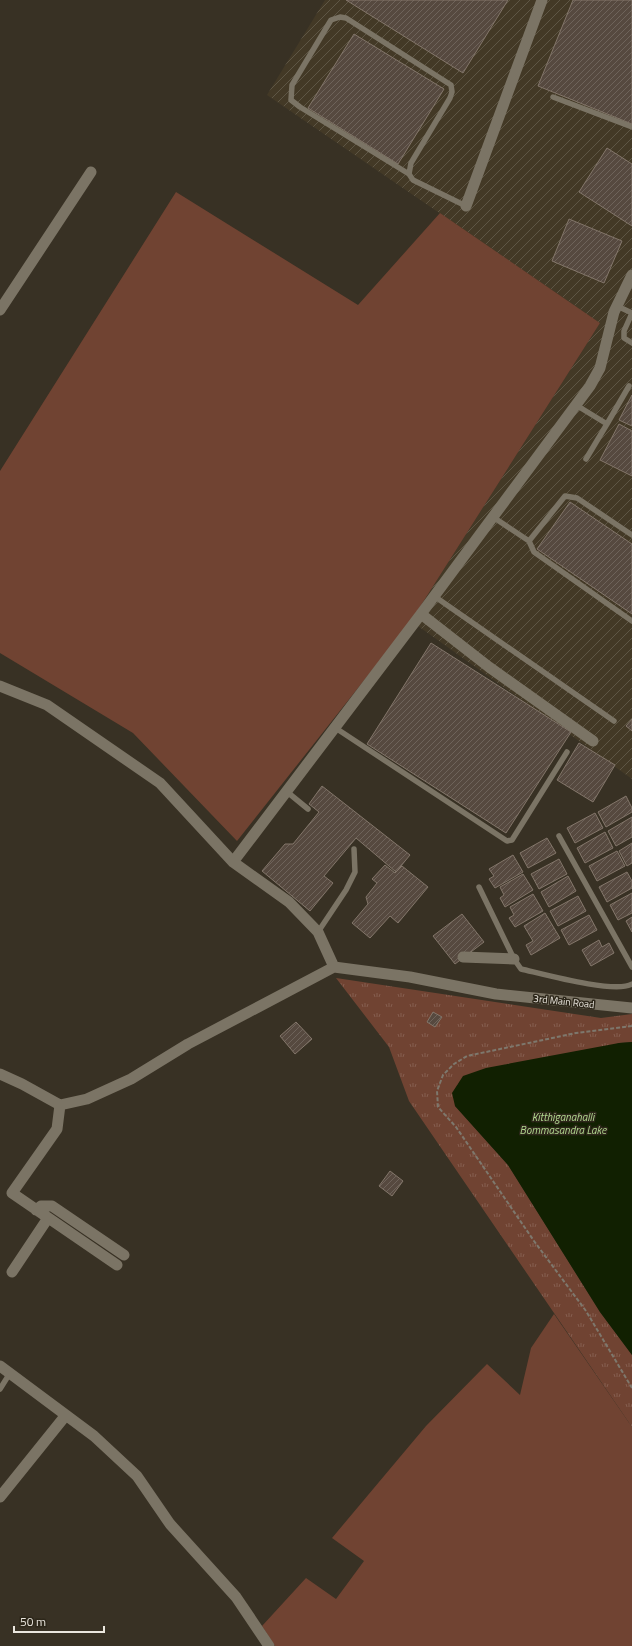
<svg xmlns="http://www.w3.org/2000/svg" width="632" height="1646" viewBox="0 0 632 1646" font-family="'Titillium Web',sans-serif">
<defs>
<pattern id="industrial-furrows" width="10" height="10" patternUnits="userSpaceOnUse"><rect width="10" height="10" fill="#433926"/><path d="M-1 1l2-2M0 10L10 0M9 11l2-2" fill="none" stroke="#5e5645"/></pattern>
<pattern id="park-tufts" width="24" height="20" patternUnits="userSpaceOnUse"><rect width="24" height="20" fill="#704332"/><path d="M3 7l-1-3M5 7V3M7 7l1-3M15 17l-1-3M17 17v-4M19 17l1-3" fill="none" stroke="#855e4f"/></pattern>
<pattern id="building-hatch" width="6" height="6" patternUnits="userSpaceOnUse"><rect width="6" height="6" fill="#56493f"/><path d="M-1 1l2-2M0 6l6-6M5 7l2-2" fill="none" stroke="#6e635a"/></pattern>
</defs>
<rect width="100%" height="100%" fill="#383124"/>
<path fill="url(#industrial-furrows)" d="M325,0h307v779l-221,-158 189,-298 -333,-228z"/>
<path fill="#704332" d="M176,192l182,113 82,-92 160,110 -189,298 -174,220 -104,-108 -133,-80v-182z
M554,1314l78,113v219h-357l-13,-20 44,-48 30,21 28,-38 -32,-23 94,-112 61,-62 33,31 11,-47z"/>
<path fill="url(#park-tufts)" d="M336,978l265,40 31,-4v28l-13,1 -164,63 53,59 92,147 32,43v72l-223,-326 -20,-54z"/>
<path fill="#112001" d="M632,1042v313l-32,-43 -92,-147 -53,-59 -3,-13 11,-17 23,-8 133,-25z"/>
<path fill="url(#building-hatch)" stroke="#83766a" d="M346,0h162l-45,73z
M573,0h59v124l-94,-38z
M354,34l90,55 -46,75 -90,-56z
M607,148l25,16v62l-53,-34z
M569,219l53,22 -18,42 -52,-22z
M632,395v31l-13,-6z
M619,424l13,7v45l-32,-16z
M570,502l62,42v70l-95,-65z
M431,643l140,89 -65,101 -139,-89z
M632,719v12l-6,-5z
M579,743l36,22 -22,37 -36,-22z
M322,786l88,69 -14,17 -40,-34 -32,38 9,7 -23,28 -48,-40 23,-27h8l26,-32 -10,-8z
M626,796l6,12v4l-26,15 -8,-15z
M595,813l8,15 -28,15 -8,-15z
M632,817v20l-16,9 -8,-15z
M605,832l8,16 -28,15 -8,-15z
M547,838l9,15 -28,15 -8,-15z
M632,843v20l-5,3 -8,-15z
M617,851l8,15 -28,15 -8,-15z
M513,855l10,17 -28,16 -6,-9 5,-3 -5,-7z
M559,859l8,15 -28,15 -8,-15z
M385,865l10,8 7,-7 26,21 -30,36 -8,-7 -20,22 -18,-15 16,-19 -2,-7 11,-14 -5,-4z
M627,872l5,9v7l-25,14 -8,-15z
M523,874l10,16 -28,17 -5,-9 4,-3 -4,-8z
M568,876l8,15 -27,16 -8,-15z
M632,893v20l-14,7 -8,-15z
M533,894l10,17 -28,16 -6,-9 5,-3 -4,-8z
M578,896l8,15 -28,15 -8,-15z
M545,913l15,25 -29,17 -5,-10 7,-4 -9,-15z
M462,914l22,28 -29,22 -22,-28z
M589,915l8,15 -28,15 -8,-15z
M632,917v15l-6,-11z
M599,940l3,7 7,-4 5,10 -23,13 -9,-16z
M433,1012l9,5 -7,10 -8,-5z
M296,1022l16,17 -17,15 -15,-18z
M390,1171l13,10 -11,15 -13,-10z"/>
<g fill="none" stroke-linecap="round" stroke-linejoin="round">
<path stroke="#7e786d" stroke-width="2" stroke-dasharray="4 2" stroke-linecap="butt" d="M632,1026l-56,7 -109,23 -13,8 -11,11 -6,16 1,16 18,20 78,114 52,70 46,77"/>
<path stroke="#7b7465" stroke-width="5.5" d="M553,97l79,30
M409,174l-109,-67 -9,-7 1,-15 39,-65 9,-3 6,1 105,67 1,7 -2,6 -39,65 -2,11 4,6 53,26
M617,306l15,7 -8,18v7l8,5
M576,405l31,19 -21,35
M607,424l22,-38
M493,517l36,24 5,11 98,69
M529,541l36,-45 12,2 55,37
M434,596l180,125
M334,727l173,114 5,-1 55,-88
M286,791l22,18
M559,836l73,131
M479,887l35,72 7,10c22,5 94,25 111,15
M318,932l28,-42 9,-18 -1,-23
M0,1389l10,-16"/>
<path stroke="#7b7465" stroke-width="11" d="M466,206l76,-206
M0,310l91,-138
M421,614l68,53 104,74
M0,686l47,19 113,78 73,79 56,40 29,30 16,35 -146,77 -57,35 -44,20 -27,6 -38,-21 -22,-10
M233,862l188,-248 169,-228 10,-18 14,-56 18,-37
M463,957l51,2
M334,967l76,10 86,17 136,14
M60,1105l-3,24 -45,64 105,72
M36,1210l5,-4h11l72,49
M12,1272l36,-54
M0,1366l94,70 43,40 33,48 66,73 33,49
M0,1497l66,-82"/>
</g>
<g text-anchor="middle" stroke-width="3" stroke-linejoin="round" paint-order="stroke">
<g font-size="10" fill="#ebe7df" stroke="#2d271a">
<text transform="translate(564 1001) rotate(6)" y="4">3rd Main Road</text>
</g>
<g font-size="11" font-style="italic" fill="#b1d78f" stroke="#2d271a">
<text x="563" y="1121">Kitthiganahalli<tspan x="563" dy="13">Bommasandra Lake</tspan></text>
</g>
</g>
<path d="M14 1626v6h90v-6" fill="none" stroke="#ebe7df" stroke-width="2"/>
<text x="20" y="1626" font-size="12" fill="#ebe7df" stroke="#2d271a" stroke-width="3" paint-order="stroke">50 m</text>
</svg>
